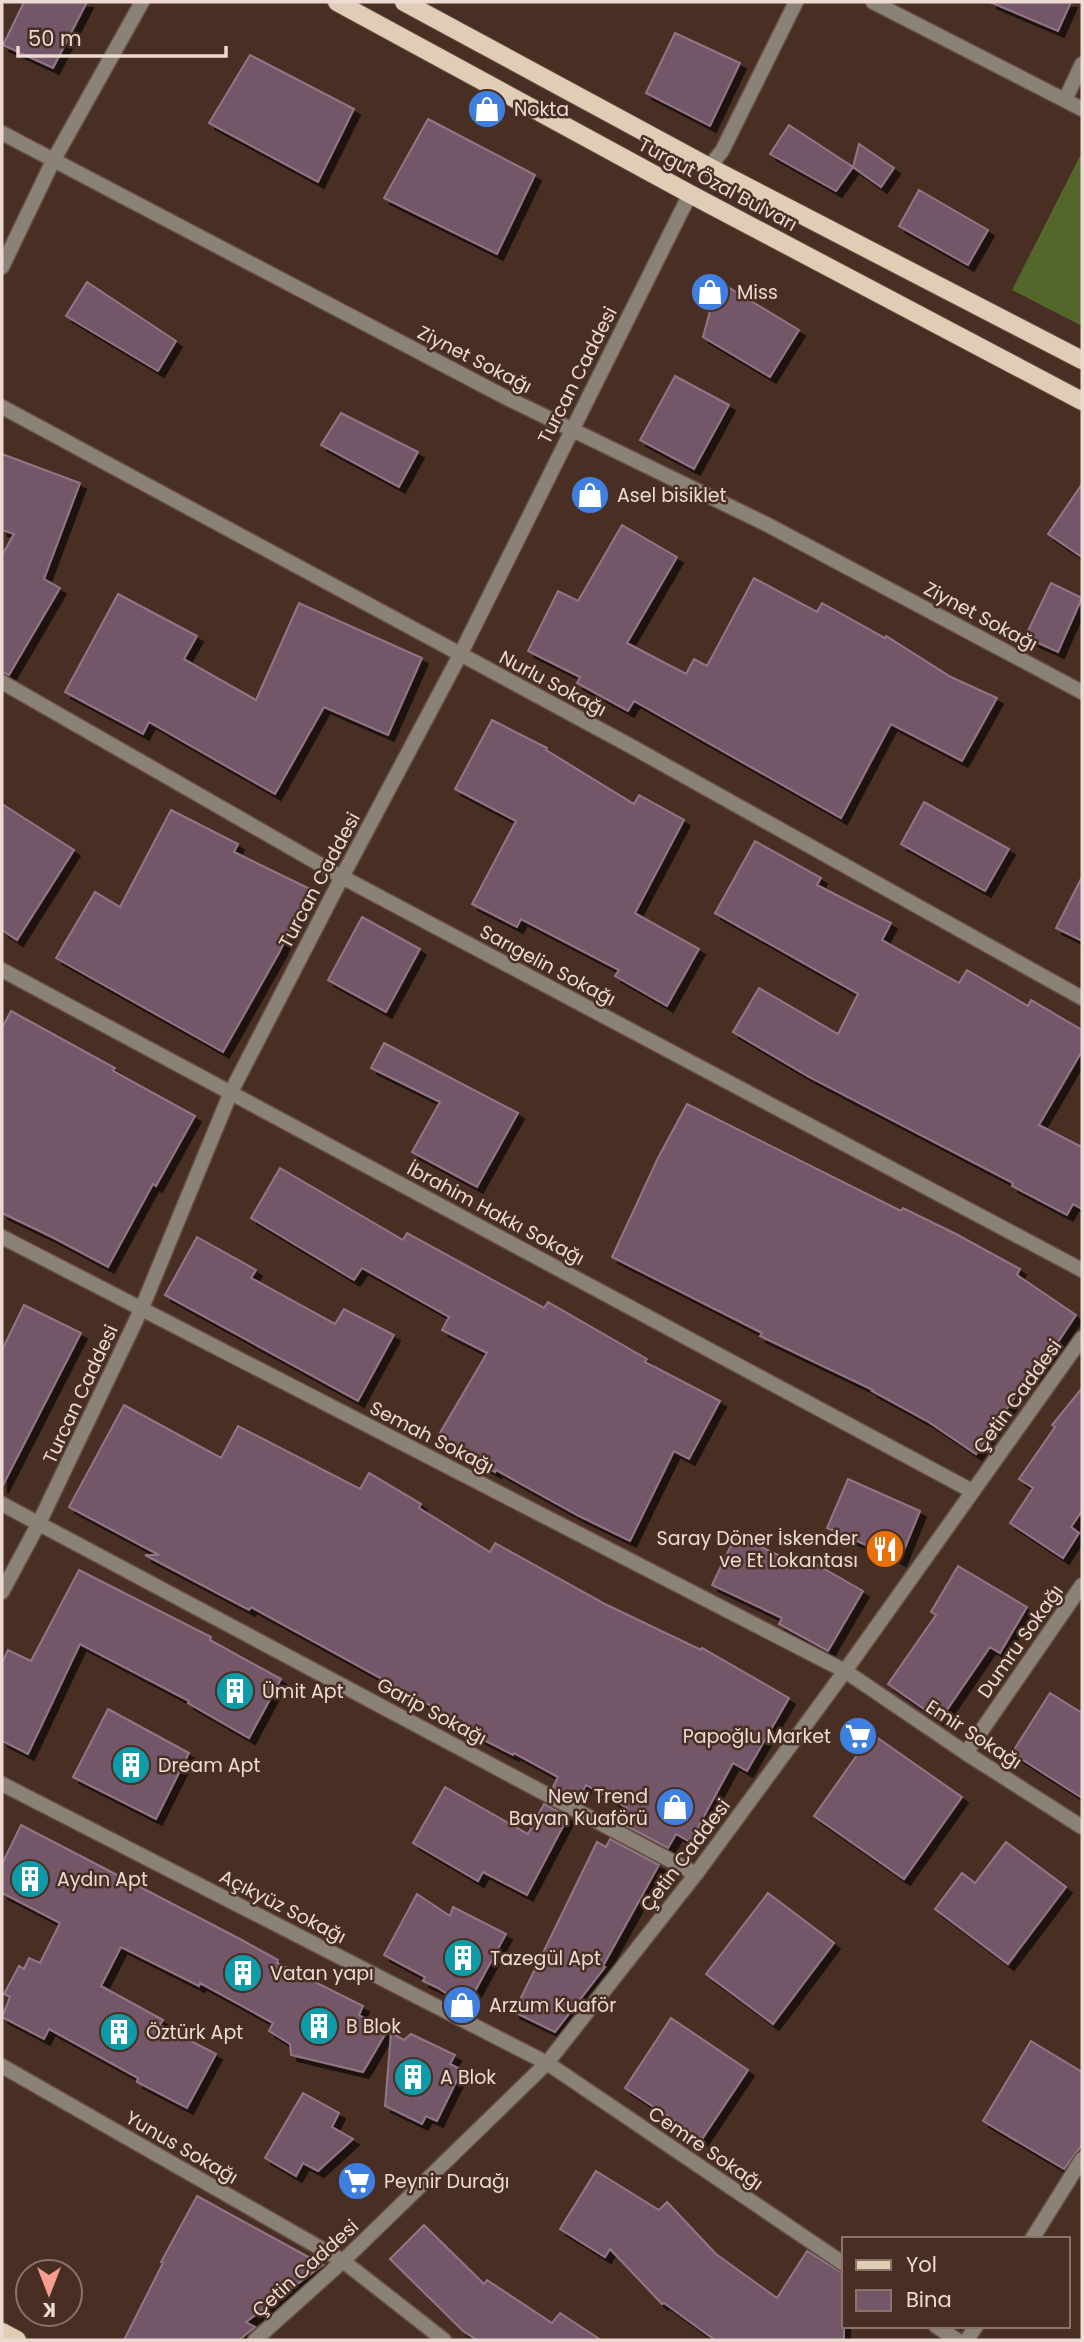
<svg xmlns="http://www.w3.org/2000/svg" width="1084" height="2342" viewBox="0 0 1084 2342" font-family="Poppins,sans-serif">
<defs>
<filter id="shadow"><feDropShadow dx="6" dy="6" stdDeviation="0" flood-color="#0009"/></filter>
</defs>
<rect width="100%" height="100%" fill="#492f23"/>
<path fill="#53672b" d="M1082,152v174l-70,-36z"/>
<path fill="#735768" stroke="#927587" stroke-width="2" filter="url(#shadow)" d="M24,2h63l-34,66 -50,-23z
M990,2h81l-13,29z
M675,33l65,30 -30,63 -64,-33z
M250,55l104,54 -36,73 -109,-59z
M428,119l107,56 -38,79 -113,-56z
M789,125l64,42 -17,24 -66,-37z
M859,144l35,24 -13,19 -28,-20z
M919,190l69,40 -20,35 -69,-39z
M718,281l81,49 -29,47 -67,-40z
M87,282l89,59 -18,30 -92,-55z
M675,376l54,29 -35,64 -54,-29z
M341,413l77,39 -19,35 -78,-42z
M2,454l78,29 -36,96 16,9 -51,87 -7,-3v-117l12,-21 -12,-4z
M1082,484v73l-34,-23z
M622,525l55,32 -50,86 59,31 8,-15 13,7 47,-88 63,34 5,-9 63,35 1,-2 65,41 46,21 -35,63 -71,-37 -50,94 -207,-117 -6,10 -51,-28 3,-6 -52,-26 30,-60 20,10z
M1051,583l31,15 -24,54 -33,-15z
M118,594l79,42 -13,23 72,41 43,-97 123,55 -34,77 -64,-28 -49,87 -126,-72 -6,12 -78,-42z
M492,720l55,28 -1,2 88,54 5,-9 45,25 -49,93 64,36 -32,57 -52,-30 4,-6 -98,-51 -4,8 -45,-23 44,-83 -61,-32z
M924,802l85,47 -24,42 -84,-47z
M2,804l72,46 -57,90 -15,-10z
M171,810l67,34 -4,8 76,37 -30,62 -57,101 -167,-94 39,-66 25,15z
M755,841l66,37 -4,7 74,38 -9,17 77,43 8,-13 61,36 3,-6 51,30v21l-43,74 43,22v62l-9,-5 -6,11 -55,-29 1,-3 -204,-106 -76,-45 26,-44 79,46 20,-40 -143,-81z
M1082,877v64l-26,-13z
M362,917l58,32 -34,63 -58,-32z
M11,1011l104,57 -2,3 82,45 -39,70 -3,-2 -45,83 -56,-30 -50,-24v-185z
M384,1043l134,70 -41,74 -65,-35 28,-50 -69,-34z
M687,1104l214,107 2,-3 53,26 64,35 -3,6 59,40 -42,63 -4,-3 -54,79 -49,-33 -55,-30 1,-1 -113,-54 2,-3 -150,-76 46,-99z
M280,1168l123,72 4,-7 137,75 4,-6 99,57 -2,3 75,39 -31,58 -15,-8 -44,90 -51,-25 -83,-46 -1,2 -58,-34 50,-85 -45,-23 7,-13 -87,-49 -8,12 -103,-62z
M197,1237l59,33 -5,8 84,46 9,-15 50,26 -36,66 -193,-106z
M24,1305l57,28 -79,154v-137z
M1082,1388v123l-11,16 8,6 -16,25 -53,-35 23,-35 -14,-9 36,-52 -3,-2z
M124,1405l97,53 17,-32 122,63 9,-16 52,31 -2,4 71,44 5,-9 112,62 94,45 1,-2 87,50 -42,73 -14,-8 -43,79 -14,-8 -8,14 -49,-26 8,-14 -41,-23 -8,15 -25,-13 5,-10 -44,-24 -1,2 -49,-25 2,-5 -215,-118 -2,3 -104,-55h14l-90,-48z
M848,1479l72,32 -20,49 -73,-32z
M736,1535l74,35 4,-7 49,28 -35,60 -49,-27 3,-6 -70,-33z
M958,1566l69,41 -27,46 -10,-6 -50,73 -52,-36 48,-69 -5,-3z
M79,1570l132,67 -1,3 71,39 -32,59 -61,-35 1,-2 -109,-57 -52,110 -26,-13v-78l6,-13 23,11z
M1050,1693l32,20v85l-70,-45z
M108,1709l81,44 -33,66 -83,-42z
M872,1734l90,63 -58,82 -90,-63z
M445,1787l83,47 16,-30 24,13 -41,78 -44,-23 -5,9 -65,-38z
M21,1825l219,114 38,21 -1,3 86,43 -4,9 28,16 -24,41 -72,-17 -1,-11 -21,-13 4,-8 -73,-40 -1,3 -78,-39 -20,39 62,34 -3,5 56,29 -29,54 -50,-26 1,-4 -89,-49 -5,10 -42,-22 8,-20 -6,-3 15,-28 5,3 5,-11 11,5 20,-40 -58,-30v-29z
M610,1839l49,26 -56,101 2,1 -50,65 -41,-20 83,-170 9,5z
M1006,1842l60,45 -58,77 -73,-55 27,-36 13,10z
M768,1893l66,50 -61,81 -67,-50z
M417,1894l33,22 3,-9 53,27 -39,72 -31,-19 -13,-6 2,-4 -41,-22z
M671,2018l77,52 -46,69 -77,-51z
M391,2033l13,7 7,-6 44,21 -5,9 12,6 -25,51 -11,-5 -4,8 -37,-18z
M1031,2041l51,31v73l-18,24 -81,-48z
M303,2093l36,20 -7,14 21,12 -35,32 -15,-8 -7,13 -31,-18z
M596,2171l63,39 8,-8 49,52 61,44 30,-47 37,23v66h-129l-51,-37 -2,1 -52,-55 -5,8 -45,-28z
M197,2196l126,69 -77,57 9,5 -16,13h-115l39,-77 -2,-1z
M424,2225l60,59 3,-4 65,43 8,-10 41,27h-124l-14,-9 -73,-72z"/>
<g fill="none" stroke-linecap="round" stroke-linejoin="round">
<g stroke="#664e43" stroke-width="17">
<path id="minor" d="M873,2l209,107
M1065,100l17,-36
M2,133l503,264 263,128 314,167
M709,167l13,-16 74,-149
M2,267l51,-106 89,-159
M2,407l625,337 455,254
M2,682l340,195 740,393
M2,970l970,521
M2,1237l843,434 121,82 116,74
M2,1504l694,370
M2,1592l37,-69 102,-213 90,-218 111,-215 118,-222 230,-461
M966,1753l116,-168
M2,1784l545,279 297,201
M2,2066l341,195 101,79
M1032,2239l50,-80
M936,2326l21,14
M967,2340l9,-14"/>
</g>
<g stroke="#664e43" stroke-width="17">
<path id="tertiary" d="M255,2340l88,-79 204,-198 149,-189 149,-203 237,-333"/>
</g>
<g stroke="#664e43" stroke-width="20">
<path id="primary" d="M337,2l353,192 392,207
M404,2l305,165 373,193
M2,2332l15,8"/>
</g>
<use href="#minor" stroke="#8a8277" stroke-width="14"/>
<use href="#tertiary" stroke="#8a8277" stroke-width="14"/>
<use href="#primary" stroke="#dfcdb6" stroke-width="18"/>
</g>
<defs>
<g id="shop-disc" transform="scale(2.0125)"><circle r="9.5" fill="#3f7fe0" stroke="#492f23"/><path d="M-5-2.5h2.3a2.7 3.5 0 0 1 5.4 0H5L5.5 6h-11ZM-1.5-2.5h3a1.5 2.3 0 0 0-3 0Z" fill="#fff"/></g>
<g id="restaurant-disc" transform="scale(2.0125)"><circle r="9.5" fill="#e8710a" stroke="#492f23"/><path d="M-5-6h1v4h1v-4h1v4h1v-4h1v5L-1.5 .5V6h-2V.5L-5-1ZM5-6V6H3V1.5H1.5Q1.5-4 5-6Z" fill="#fff"/></g>
<g id="building-disc" transform="scale(2.0125)"><circle r="9.5" fill="#0f9aa8" stroke="#492f23"/><path d="M-4-6H4V6H1V3H-1V6H-4ZM-2.5-4.3h1.7v1.8h-1.7ZM.8-4.3h1.7v1.8H.8ZM-2.5-1h1.7V.8h-1.7ZM.8-1h1.7V.8H.8Z" fill="#fff"/></g>
<g id="supermarket-disc" transform="scale(2.0125)"><circle r="9.5" fill="#3f7fe0" stroke="#492f23"/><path d="M-6-5.5h2.5l.6 2H6L4.5 2H-2.5L-4.4-4H-6ZM-1.5 3.2a1.3 1.3 0 1 0 .1 0ZM3 3.2a1.3 1.3 0 1 0 .1 0Z" fill="#fff"/></g>
</defs>
<g fill-rule="evenodd">
<use href="#shop-disc" x="487" y="109"/>
<use href="#shop-disc" x="710" y="292"/>
<use href="#shop-disc" x="590" y="495"/>
<use href="#restaurant-disc" x="885" y="1549"/>
<use href="#building-disc" x="235" y="1691"/>
<use href="#supermarket-disc" x="858" y="1736"/>
<use href="#building-disc" x="131" y="1765"/>
<use href="#shop-disc" x="675" y="1807"/>
<use href="#building-disc" x="30" y="1879"/>
<use href="#building-disc" x="463" y="1958"/>
<use href="#building-disc" x="243" y="1973"/>
<use href="#shop-disc" x="462" y="2005"/>
<use href="#building-disc" x="319" y="2026"/>
<use href="#building-disc" x="119" y="2032"/>
<use href="#building-disc" x="413" y="2077"/>
<use href="#supermarket-disc" x="357" y="2181"/>
</g>
<g text-anchor="middle" stroke-width="5" stroke-linejoin="round" paint-order="stroke">
<g font-size="19" fill="#ecdad3" stroke="#492f23" text-anchor="start">
<text x="514" y="116">Nokta</text>
<text x="737" y="299">Miss</text>
<text x="617" y="502">Asel bisiklet</text>
<text x="858" y="1545" text-anchor="end">Saray Döner İskender<tspan x="858" dy="22">ve Et Lokantası</tspan></text>
<text x="262" y="1698">Ümit Apt</text>
<text x="831" y="1743" text-anchor="end">Papoğlu Market</text>
<text x="158" y="1772">Dream Apt</text>
<text x="648" y="1803" text-anchor="end">New Trend<tspan x="648" dy="22">Bayan Kuaförü</tspan></text>
<text x="57" y="1886">Aydın Apt</text>
<text x="490" y="1965">Tazegül Apt</text>
<text x="270" y="1980">Vatan yapı</text>
<text x="489" y="2012">Arzum Kuaför</text>
<text x="346" y="2033">B Blok</text>
<text x="146" y="2039">Öztürk Apt</text>
<text x="440" y="2084">A Blok</text>
<text x="384" y="2188">Peynir Durağı</text>
</g>
<g font-size="19" fill="#ecdad3" stroke="#492f23">
<text transform="translate(718 184) rotate(28)" y="7">Turgut Özal Bulvarı</text>
<text transform="translate(475 359) rotate(27)" y="7">Ziynet Sokağı</text>
<text transform="translate(577 375) rotate(-63)" y="7">Turcan Caddesi</text>
<text transform="translate(981 616) rotate(28)" y="7">Ziynet Sokağı</text>
<text transform="translate(553 683) rotate(28)" y="7">Nurlu Sokağı</text>
<text transform="translate(319 880) rotate(-62)" y="7">Turcan Caddesi</text>
<text transform="translate(548 965) rotate(28)" y="7">Sarıgelin Sokağı</text>
<text transform="translate(496 1213) rotate(28)" y="7">İbrahim Hakkı Sokağı</text>
<text transform="translate(80 1394) rotate(-65)" y="7">Turcan Caddesi</text>
<text transform="translate(1017 1396) rotate(-54)" y="7">Çetin Caddesi</text>
<text transform="translate(432 1437) rotate(27)" y="7">Semah Sokağı</text>
<text transform="translate(1020 1641) rotate(-55)" y="7">Dumru Sokağı</text>
<text transform="translate(432 1711) rotate(28)" y="7">Garip Sokağı</text>
<text transform="translate(974 1734) rotate(33)" y="7">Emir Sokağı</text>
<text transform="translate(685 1855) rotate(-53)" y="7">Çetin Caddesi</text>
<text transform="translate(283 1906) rotate(27)" y="7">Açıkyüz Sokağı</text>
<text transform="translate(182 2147) rotate(30)" y="7">Yunus Sokağı</text>
<text transform="translate(706 2148) rotate(34)" y="7">Cemre Sokağı</text>
<text transform="translate(305 2268) rotate(-42)" y="7">Çetin Caddesi</text>
</g>
</g>
<rect width="1084" height="2342" fill="none" stroke="#ecdad3" stroke-width="7"/>
<rect x="842" y="2237" width="228" height="91" fill="#492f23" stroke="#8a7369" stroke-width="2"/>
<rect x="856" y="2260" width="35" height="10" fill="#dfcdb6" stroke="#8a7369" stroke-width="2"/>
<text x="906" y="2272" font-size="21" fill="#ecdad3">Yol</text>
<rect x="856" y="2290" width="35" height="21" fill="#735768" stroke="#8a7369" stroke-width="2"/>
<text x="906" y="2307" font-size="21" fill="#ecdad3">Bina</text>
<g transform="translate(49 2293) rotate(180)"><circle r="33" fill="#492f23" stroke="#8a7369" stroke-width="2"/>
<path d="M0-5L12 26L0 18L-12 26Z" fill="#f59d8f"/>
<text y="-10" font-size="19" font-weight="bold" text-anchor="middle" fill="#ecdad3">K</text>
</g>
<path d="M18 46v10h208v-10" fill="none" stroke="#ecdad3" stroke-width="3.5"/>
<text x="28" y="46" font-size="21" fill="#ecdad3" stroke="#492f23" stroke-width="5" paint-order="stroke">50 m</text>
</svg>
